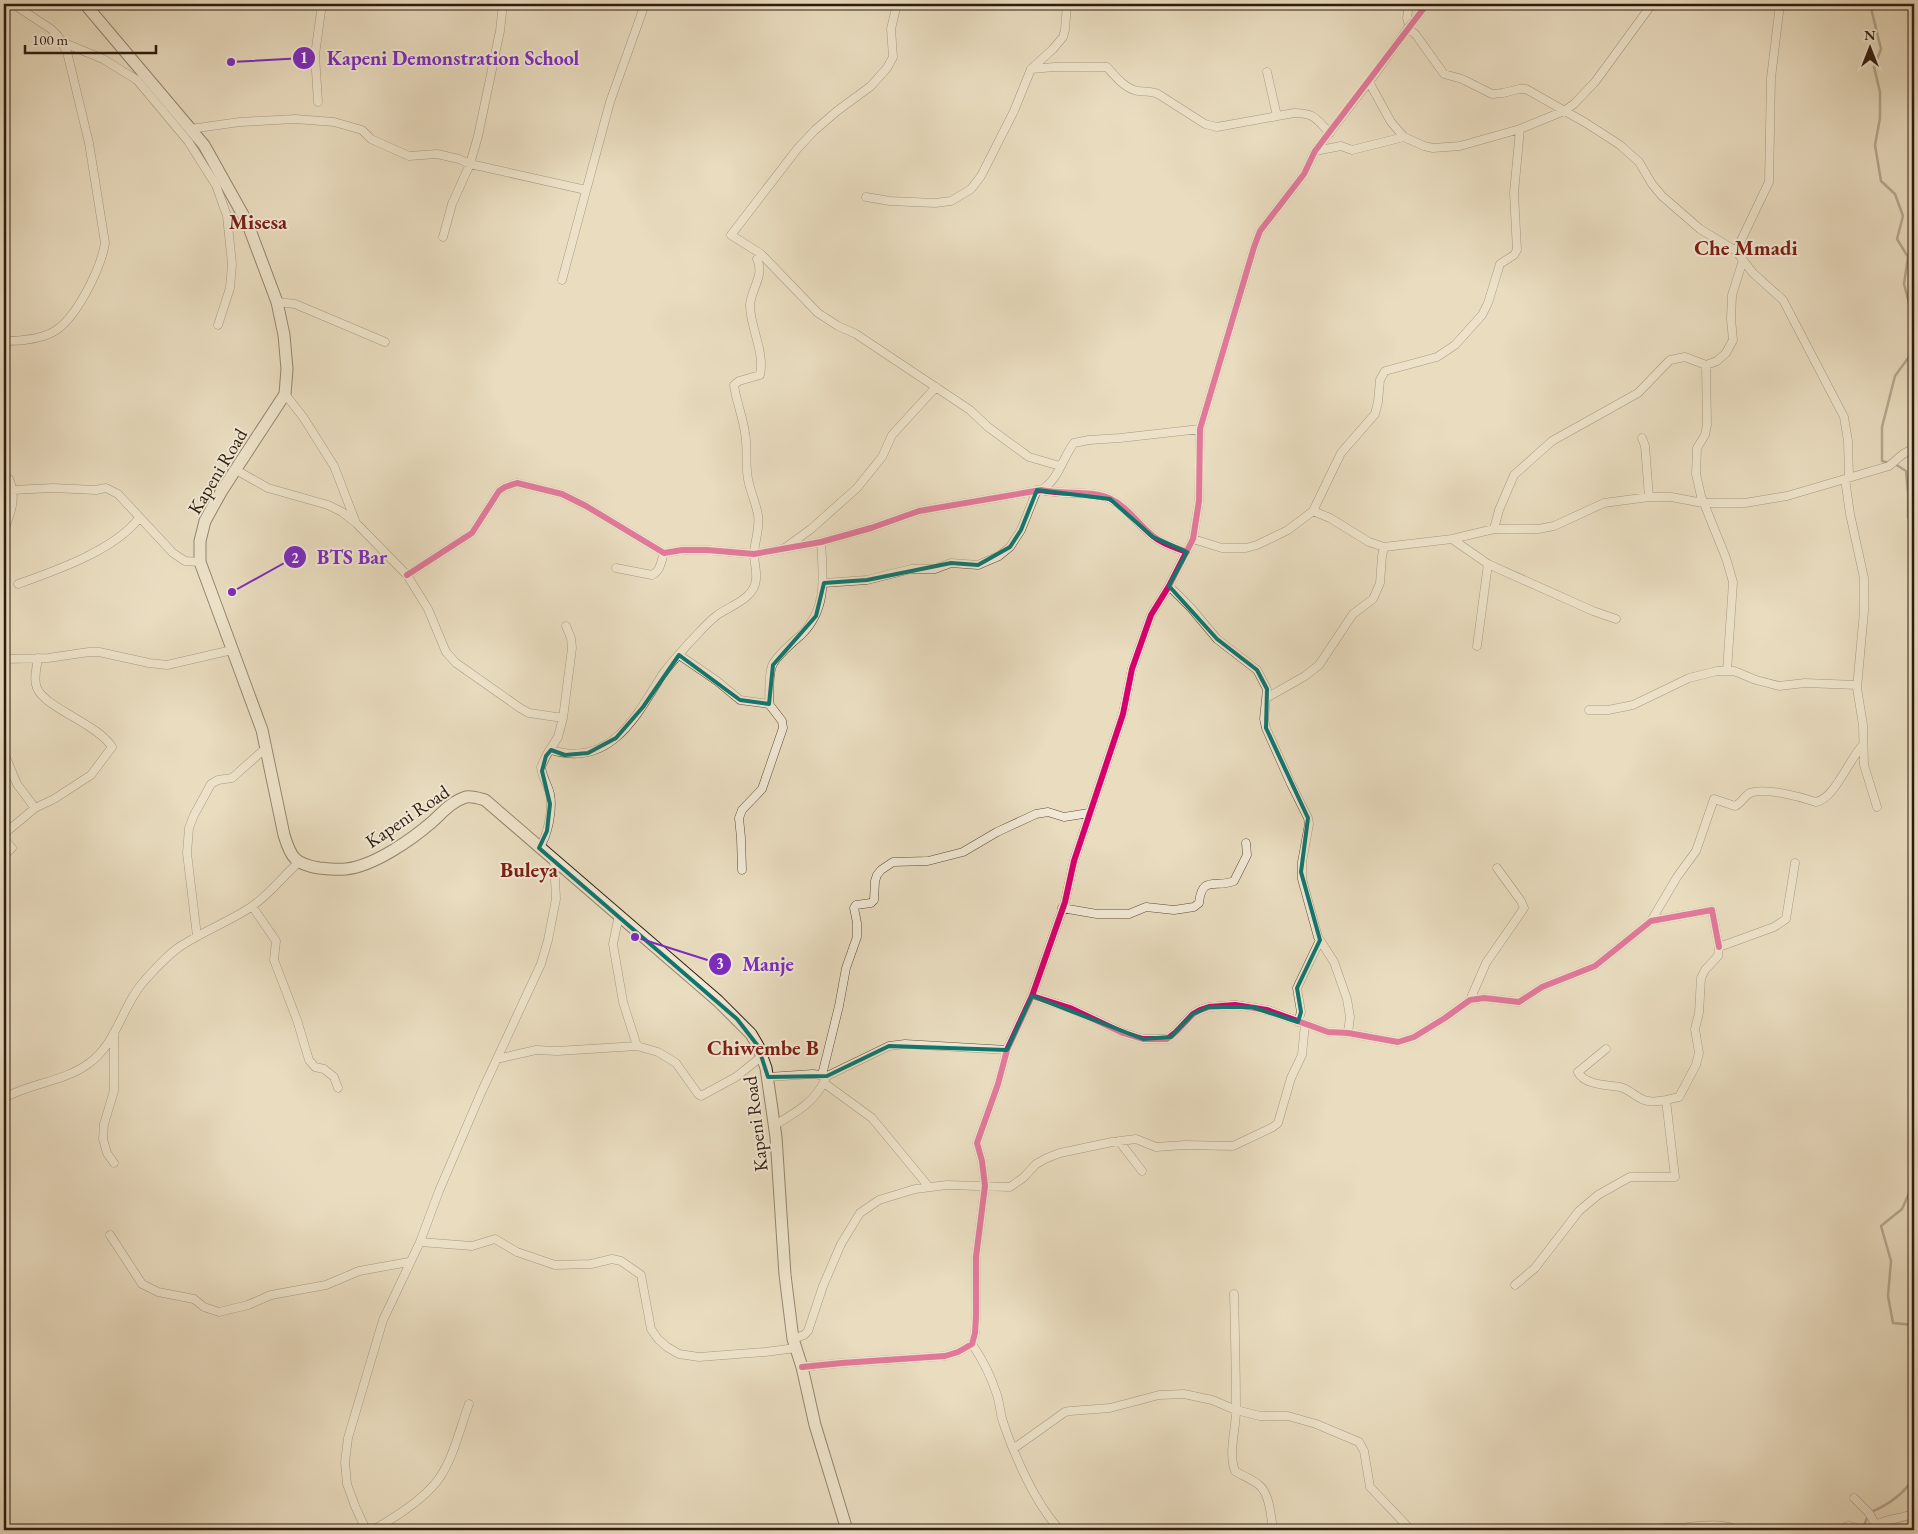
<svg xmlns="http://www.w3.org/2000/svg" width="1918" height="1534" viewBox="0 0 1918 1534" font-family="'EB Garamond',serif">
<rect width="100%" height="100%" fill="#e9dcbf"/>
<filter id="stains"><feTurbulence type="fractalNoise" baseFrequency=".004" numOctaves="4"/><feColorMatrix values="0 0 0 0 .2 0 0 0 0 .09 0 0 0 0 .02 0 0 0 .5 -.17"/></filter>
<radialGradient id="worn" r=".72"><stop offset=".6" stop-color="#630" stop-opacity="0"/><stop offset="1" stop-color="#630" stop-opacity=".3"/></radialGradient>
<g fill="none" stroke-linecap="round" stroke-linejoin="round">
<path stroke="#786754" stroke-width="2.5" d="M1870,4l11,45 -7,18 6,25v26l-5,27 6,36 14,13 8,22 -6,23 11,18 -4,27 10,38
M1889,463l-7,-2v-34l13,-51 19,-26
M1895,464l11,7 2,22v24l6,14
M1914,1182l-12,27 -21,17 10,35 -3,35 5,27 21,2
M1871,1512c17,-7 33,-19 43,-34
M1862,1530l6,-14"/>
<g stroke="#5d4b3a" stroke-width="9">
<path id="minor" d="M897,4l-6,25 2,28 -6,11 -16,18 -34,25 -22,19 -17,18 -67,87 30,19 57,59 20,13 18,8 114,76 18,17 41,30 31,9
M1409,4l-2,14 3,11 -2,-1 8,7 28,39 18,5 30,15 11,-1 16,-4h7l60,34 34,22 19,17 13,22 10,12 38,33 36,22 17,22 30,27 61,117 4,24 1,36
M1414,21l13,-17
M62,42l41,17 34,21 51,61 28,44 11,31 5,48 -2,24 -12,37
M1031,69l24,-2h52c8,9 18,22 31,24 7,1 13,0 20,3l47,30 12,3 77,-14c21,0 22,6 36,20
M1267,72l10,44
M1369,82l22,40 13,15 20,9 9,2 27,-2 60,-17 44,-18 10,-7 21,-22 57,-78
M318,102l-3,-47 7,-51
M190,129l50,-7 55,-3 39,3 28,8 9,9 38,17 28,-2 22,5 11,5 116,26
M1315,151l26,-5 11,4 52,-13
M866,197l24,4 45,2 16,-2 20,-12 10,-13 33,-65 17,-42 22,-20 10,-12 2,-7 2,-26
M443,237l9,-33 18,-40 8,-28 22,-105 3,-27
M1736,251l33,-69 2,-104 9,-74
M562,280l48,-178 35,-98
M277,302l18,2 90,38
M4,341c16,0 34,-1 49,-9 23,-12 48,-64 52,-89l-16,-100 -22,-91 -9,-16 -7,-7 -38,-25
M1706,365l1,60 -2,10 -8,13 -1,26 5,22 25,62 7,24 -6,89
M285,394l18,23 31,49 22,57
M1642,438l3,8 4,51
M236,470l32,18 60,17 14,7 14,11 51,52 21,34 18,43 10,11 64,45 9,5 34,5
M4,477l5,2c8,18 2,34 -5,51
M1845,479l5,35 14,64v33l-7,77 6,37 1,40 13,42
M12,490l41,-2 43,2 10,-2 12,6 55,59 12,8 15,1
M1041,490c17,-9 22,-33 33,-47l15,-3 31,-2 80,-9
M1313,511l17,7 39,24 15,5 68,-8 42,-10h44l16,-3 50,-23 45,-6h22l32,6h42l42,-7 102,-30 14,-12 11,-6
M1494,529l5,-19 15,-35 38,-34 86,-48 32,-33 15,-3 21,8 11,-4 9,-8 7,-13 -2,-21 1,-24 11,-35
M1193,539l29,9h24l11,-3 31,-15 25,-19 28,-58 34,-39 3,-12 2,-22 5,-9 52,-14 18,-12 27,-30 6,-12 12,-39 14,-9 3,-5 -3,-57 6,-64
M1452,539l36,25 105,47 23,8
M785,548l26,-19 46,-41 25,-31 10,-22 44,-48
M616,568l36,7c9,-4 9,-14 12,-22
M407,575l65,-42 27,-42 6,-4 12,-4 45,11 24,12 78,47 18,-3h25l47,4 67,-12 50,-14 48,-17 122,-21c22,5 49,0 68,8 18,8 29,26 44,38 9,8 23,12 34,16
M824,583l43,-3 44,-11h24l16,-6 27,2 21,-9 11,-9 11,-17 16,-40
M18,584c37,-13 97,-34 121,-66
M1169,586l22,22 26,31 40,31 10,19 -3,30 2,9 25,56 17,34 1,6 -7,38v17l16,58 16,25 13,37 3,18 -2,16
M1477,646l11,-82
M679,655l38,26 23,19 29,4 13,17 1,7 -21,61 -20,21 -3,8 2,20 1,32
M4,659l44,-1 41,-6h10l50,11 18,2 65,-15
M1268,697l37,-21 14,-11 34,-51 20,-15 7,-16 2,-27 2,-9
M769,704c1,-11 -1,-27 3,-38 4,-10 21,-24 29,-31 27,-26 22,-59 20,-93
M1589,710h19l25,-5 56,-27 28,-7h17l22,9 23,6 26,-3 52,2
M551,750c59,18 85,-33 111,-75 8,-11 18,-22 27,-32 9,-9 17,-19 27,-27 13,-10 39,-17 40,-37 1,-8 -2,-17 -2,-26 1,-13 6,-25 4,-38 -2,-12 -8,-24 -10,-36 -3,-15 0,-31 -3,-46 -2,-16 -9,-32 -11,-48l5,-4 21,-6c5,-24 -10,-47 -10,-70 1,-16 15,-30 7,-46l4,-5
M4,753l13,31 18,24
M539,848c9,-12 14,-39 11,-54 -2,-9 -8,-17 -9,-27l5,-11 12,-19 5,-19 9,-70 -1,-10 -5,-12
M4,855l8,-7 -8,-9 1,-6 30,-25 19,-9 37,-24 21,-28c-14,-23 -67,-39 -75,-59 -4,-9 0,-21 1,-30
M252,906l24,35 -2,19 23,60 12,40 6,7 9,2 10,8 4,11
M1062,908l35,6h32l17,-7 28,3 20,-3 5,-4c3,-29 17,-14 35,-22l13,-26 -1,-12
M619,915l-6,29 10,58 14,44
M1651,921l26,-44 19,-26 18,-52 21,7c7,-3 9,-10 15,-13 15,-6 51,4 66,9 18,-3 33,-42 46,-56
M197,936l-10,-83 2,-25 5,-13 17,-31 7,-4 14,-2 35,-31
M1032,996l38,12 53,25 20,6h24l9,-7 17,-18 7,-4 9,-3 26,-2 32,5 61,22 20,1 50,9 16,-5 31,-19 25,-18 14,-2 35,4 23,-15 53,-21 56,-45 61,-11 7,37
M1470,1000l16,-37 38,-55 -3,-7 -24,-33
M1298,1022l3,-10 -4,-24 23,-48
M114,1033v58l-10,33 -1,15 4,14 7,10
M1606,1049l-28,23c6,13 30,13 42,15 10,2 18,13 28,14 10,2 21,-2 31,-4l17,-32 3,-12 -4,-24 4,-16 2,-35 4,-8 13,-14 1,-9 55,-20 12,-8 9,-56
M497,1059l39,-9 21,1 80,-5 21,6 18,11 22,31 3,2 35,-19 26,-21
M822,1075l17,-69 7,-38 11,-31v-14l-3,-15 2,-3 15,-2 3,-3 1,-19 2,-6 4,-5 12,-8 35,-1 35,-9 34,-20 39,-18 12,-2 16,5 25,-4
M768,1077l45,-3 14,2 62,-30 16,-2 102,6
M824,1083l48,35 57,69
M4,1098c26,-15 59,-16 84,-34 29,-20 34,-59 57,-84 12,-13 25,-28 39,-36 22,-14 46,-23 67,-37 18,-12 31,-30 47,-44
M775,1125c20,-12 40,-23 50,-45
M1119,1141l23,30
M110,1235l32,49 16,8 36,7 10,8 15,5 29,-7 23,-10 55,-10 33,-14 50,-9
M420,1242l52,4 23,-7 22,13 38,13 36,-1 21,-5 9,2 20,14 10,54 7,10 9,8 12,7 20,3 66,-5 31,-4
M1515,1285l20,-17 44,-57 19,-16 32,-18h45l-9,-77
M1234,1294c1,39 2,78 2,116 0,20 -8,42 -1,61 8,5 17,8 24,14 11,9 12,32 14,45
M793,1339l11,-4 4,-4 15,-45 18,-42 19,-31 19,-13 36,-11 32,-4 63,2 13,-9 13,-14 11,-6 13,-5 52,-11 24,-3 20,8 29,-2 48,1 40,-19 5,-4 13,-45 11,-23 3,-31
M972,1344c11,16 19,32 25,51 3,9 3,18 6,27 11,33 33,83 57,108
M802,1367l40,-4 103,-7 13,-4 14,-8 3,-11 1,-16v-60l9,-71 -3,-25 -5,-18 21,-59 9,-34 25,-54 33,-94 9,-41 49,-147 9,-45 19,-54 18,-29 24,-47 6,-38 1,-72 54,-182 6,-16 44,-57 11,-23 60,-77 33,-46
M1013,1449l52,-37 5,-1 40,-3 49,-13 25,-1 28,6 24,10 24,6h28l28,8 43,18 5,9 6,36 41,43
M1854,1498l15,15 7,12c14,-8 24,-5 38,-12
M366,1530l-11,-24 -8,-22 -2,-22 3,-24 35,-118 37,-78 19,-51 42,-98 60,-129 7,-24 8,-41 -2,-40
M373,1530c21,-12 54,-33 67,-53 14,-21 20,-49 29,-73
M1654,1530c16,-5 21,-1 35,-3 19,-2 31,-4 50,3
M1841,1530l7,-4 6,1 2,3"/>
</g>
<g stroke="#2e1b0e" stroke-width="13">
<path id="secondary" d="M85,4l119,141 43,77 30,80 7,33 3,34 -2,25 -64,98 -16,29 -5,20v21l62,168 22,105c7,23 11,29 35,33 9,1 18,2 27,1 28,-3 65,-29 86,-47 10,-9 20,-21 34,-25 6,-1 12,1 19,3l233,201 33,33 7,12 8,22 10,69 9,138 8,64 9,28 13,58 32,105"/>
</g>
<use href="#minor" stroke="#f1e8d5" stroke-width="8"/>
<use href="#secondary" stroke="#f1e8d5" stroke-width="11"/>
<g stroke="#5d4b3a" stroke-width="9" stroke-linecap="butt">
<path id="minor-bridge" d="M1408,28l6,-7"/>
</g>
<use href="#minor-bridge" stroke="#f1e8d5" stroke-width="8"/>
<g stroke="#f1e8d5" stroke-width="9">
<path id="cycleway" d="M407,575l65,-42 27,-42 6,-4 12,-4 45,11 24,12 78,47 18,-3h25l47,4 67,-12 50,-14 48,-17 122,-21c22,5 49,0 68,8 18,8 29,26 44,38 9,8 23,12 34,16
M1032,996l38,12 53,25 20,6h24l9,-7 17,-18 7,-4 9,-3 26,-2 32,5 61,22 20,1 50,9 16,-5 31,-19 25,-18 14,-2 35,4 23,-15 53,-21 56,-45 61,-11 7,37
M802,1367l40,-4 103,-7 13,-4 14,-8 3,-11 1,-16v-60l9,-71 -3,-25 -5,-18 21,-59 9,-34 25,-54 33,-94 9,-41 49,-147 9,-45 19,-54 18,-29 24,-47 6,-38 1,-72 54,-182 6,-16 44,-57 11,-23 112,-147"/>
</g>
<use href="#cycleway" stroke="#d6006c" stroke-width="6"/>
</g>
<path d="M0 0H1918V1534H0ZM1037,490l73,9 43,38 34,15 -18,34 48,53 40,31 10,19 -1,39 42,90 -7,54 19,68 -23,48 4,24 -3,10 -46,-15h-43l-16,7 -22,23 -28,2 -111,-43 -25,54 -118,-4 -62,30 -59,1 -10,-31 -21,-27 -198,-171 8,-17 3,-27 -8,-33 4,-15 5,-6 14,5 23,-2 28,-15 27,-31 36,-52 61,45 29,4 4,-39 43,-49 8,-33 43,-3 84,-17 27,2 32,-18 11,-17z" fill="#e9dcbf" fill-opacity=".55" fill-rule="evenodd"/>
<path fill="none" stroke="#0f766e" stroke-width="4" stroke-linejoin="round" d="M1037,490l73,9 43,38 34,15 -18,34 48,53 40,31 10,19 -1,39 42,90 -7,54 19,68 -23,48 4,24 -3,10 -46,-15h-43l-16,7 -22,23 -28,2 -111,-43 -25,54 -118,-4 -62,30 -59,1 -10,-31 -21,-27 -198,-171 8,-17 3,-27 -8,-33 4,-15 5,-6 14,5 23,-2 28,-15 27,-31 36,-52 61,45 29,4 4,-39 43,-49 8,-33 43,-3 84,-17 27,2 32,-18 11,-17z"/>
<g text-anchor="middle" stroke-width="4" stroke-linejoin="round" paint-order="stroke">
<g font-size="19" fill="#2e1b0e" stroke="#f1e8d5">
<text transform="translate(217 471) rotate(-59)" y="7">Kapeni Road</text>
<text transform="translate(407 816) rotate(-34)" y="7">Kapeni Road</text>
<text transform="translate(755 1124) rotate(-97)" y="7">Kapeni Road</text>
</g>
<g font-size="21" font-weight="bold" fill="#7a1f14" stroke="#f1e8d5">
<text x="258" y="229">Misesa</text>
<text x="1746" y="255">Che Mmadi</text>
<text x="529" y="877">Buleya</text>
<text x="763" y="1055">Chiwembe B</text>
</g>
</g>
<path fill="none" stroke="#7b2cbf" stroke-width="2" d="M231 62L304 58M232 592L295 557M635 937L720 964"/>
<g fill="#7b2cbf" stroke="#f1e8d5" stroke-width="2">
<circle cx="231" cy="62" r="5"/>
<circle cx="232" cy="592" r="5"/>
<circle cx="635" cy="937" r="5"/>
<circle cx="304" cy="58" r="12"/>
<circle cx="295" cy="557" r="12"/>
<circle cx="720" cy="964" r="12"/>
</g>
<g font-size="15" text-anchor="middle" font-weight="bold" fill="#fff">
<text x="304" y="63">1</text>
<text x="295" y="563">2</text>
<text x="720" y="969">3</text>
</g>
<g font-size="20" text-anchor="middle" font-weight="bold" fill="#7b2cbf" stroke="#f1e8d5" stroke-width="4" stroke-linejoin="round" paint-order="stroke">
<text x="453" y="65">Kapeni Demonstration School</text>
<text x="352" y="564">BTS Bar</text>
<text x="768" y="971">Manje</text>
</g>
<rect width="1918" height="1534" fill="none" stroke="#e9dcbf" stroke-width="20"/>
<rect x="5" y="5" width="1908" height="1524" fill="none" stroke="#2e1b0e" stroke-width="2.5"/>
<rect x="10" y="10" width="1898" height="1514" fill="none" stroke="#2e1b0e"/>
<g transform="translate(1870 48)" stroke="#f1e8d5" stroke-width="4" paint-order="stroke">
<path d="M0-4L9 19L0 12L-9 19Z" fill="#2e1b0e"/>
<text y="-8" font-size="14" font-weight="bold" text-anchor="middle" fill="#2e1b0e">N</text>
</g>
<path d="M25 45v8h131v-8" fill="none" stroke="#2e1b0e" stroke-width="2.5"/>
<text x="32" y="45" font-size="15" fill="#2e1b0e" stroke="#f1e8d5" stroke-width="4" paint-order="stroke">100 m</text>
<rect width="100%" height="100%" filter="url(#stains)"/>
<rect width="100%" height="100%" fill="url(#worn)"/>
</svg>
